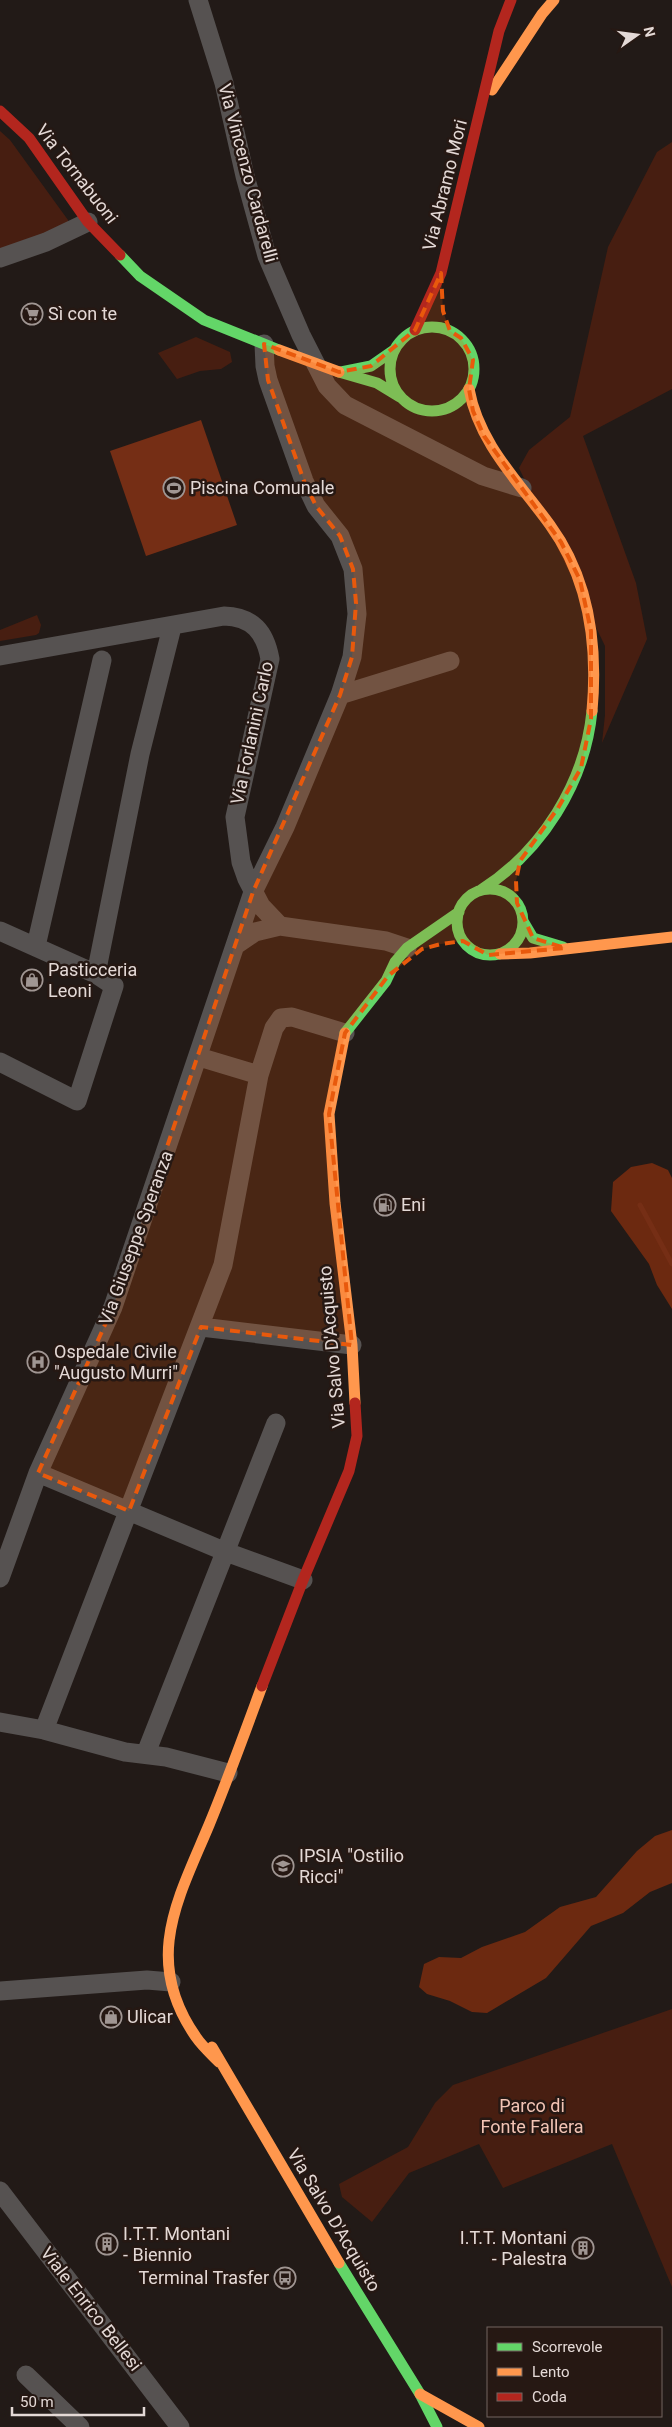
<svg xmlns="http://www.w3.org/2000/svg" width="672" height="2427" viewBox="0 0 672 2427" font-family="Roboto,sans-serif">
<rect width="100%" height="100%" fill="#221a17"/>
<path fill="#471e11" d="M0,131l10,9 58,80 1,6 -69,29z
M672,142v247l-89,47 53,147 11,56 -45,104 3,-28v-69l-86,-178 10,-18 41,-33 38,-170 49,-95z
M196,337l34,15 2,10 -11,7 -21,2 -23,8 -19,-26z
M37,615l4,10 -2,8 -3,2 -36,6v-11z
M672,2009v278l-60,-143 -109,44 -24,-44 -70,29 -37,49 -30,-25 -3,-13 69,-37 27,-44 18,-18z"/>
<path fill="#6c2910" d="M652,1163l16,7 4,8v131l-15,-24 -8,-21 -38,-53 2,-29 18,-15z
M672,1830v53l-22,9 -27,21 -32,13 -45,52 -59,35 -15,-1 -22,-11 -23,-7 -8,-7 5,-23 15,-7 22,1 21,-11 43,-15 35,-25 36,-10 41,-46 18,-15z"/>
<path fill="#752e15" d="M201,420l36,105 -91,31 -36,-105z"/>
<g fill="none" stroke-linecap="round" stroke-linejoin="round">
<path stroke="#752e15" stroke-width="5" d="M640,1205l32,59"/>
<path stroke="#565251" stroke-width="19" d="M198,0l26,83 21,93 22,80 34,79 26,51 18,19 138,71 39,12
M0,258l46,-16 42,-20
M0,656l224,-40c29,1 41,16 46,43l-35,158 6,45 6,17 14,27 19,20 106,15 21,7
M340,695l110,-34
M0,931l96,43 18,12 -37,115 -77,-39
M236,945l19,-13 25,-6
M36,946l66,-286
M96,974l44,-220 32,-127
M199,1057l60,18
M201,1327l151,18
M38,1473l188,79 77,28
M0,1578l38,-105 75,-166 140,-415 32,-65 55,-132 12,-38 5,-43 -4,-45 -13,-33 -24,-30 -12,-25 -36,-101 -3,-14 -1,-22
M0,1722l44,8 81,22 41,5 62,16
M44,1730l179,-465 36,-190 15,-47 7,-10 11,-1 53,16
M146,1753l130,-330
M0,1991l147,-11 24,2
M0,2191l180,236
M26,2375l54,52"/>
<path stroke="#63d668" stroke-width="11" d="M120,255l20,21 64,44 75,30
M390 369a42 42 0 1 1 84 0a42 42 0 1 1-84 0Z
M339,372l38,11 23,14
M341,372l30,-6 23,-16
M457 922a33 33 0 1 1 66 0a33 33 0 1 1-66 0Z
M481,890c61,-39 104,-107 111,-179
M523,921l10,17 30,9
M345,1033l41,-52 9,-19 12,-14 52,-36
M339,2263l81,131 17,33"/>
<path stroke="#ff974d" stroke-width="11" d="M492,90l50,-76 12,-14
M469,389c10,55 50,93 81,136 40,55 48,120 42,186
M500,954l30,-1 142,-16
M345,1033l-16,81 6,89 17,142 3,58
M212,2047l127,216
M219,2062c-8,-8 -17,-16 -23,-25 -54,-77 -18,-138 13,-212 19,-46 36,-93 53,-139
M420,2394l59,33"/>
<path stroke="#b3261e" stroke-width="11" d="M0,111l29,27 59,84 32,33
M415,330l26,-57 58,-242 12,-31
M262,1686l41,-106 46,-109 8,-35 -2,-33"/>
<path stroke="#ff974d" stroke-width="11" d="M279,350l60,22"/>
</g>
<path fill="#e8590c" fill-opacity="0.2" stroke="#e8590c" stroke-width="4" stroke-dasharray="10 6" stroke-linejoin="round" d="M441,273l2,38 7,20 11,7 12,22 -4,29 4,22 11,25 77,106 19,38 11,51v88l-10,49 -23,40 -38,53 -4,20 1,22 16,35 32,10 -77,7 -25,-14 -22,3 -19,5 -34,27 -43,57 -16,81 23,231 -151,-18 -72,184 -91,-38 75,-166 140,-415 87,-197 12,-38 4,-54 -3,-34 -13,-33 -24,-30 -12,-25 -36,-101 -4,-36 75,28 32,-6 44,-36z"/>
<defs>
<g id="supermarket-ring" transform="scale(1.125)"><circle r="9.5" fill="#261813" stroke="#a09693" stroke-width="1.5"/><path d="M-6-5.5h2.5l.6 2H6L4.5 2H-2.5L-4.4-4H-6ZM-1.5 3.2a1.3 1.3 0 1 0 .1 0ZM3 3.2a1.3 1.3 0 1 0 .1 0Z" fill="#a09693"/></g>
<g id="stadium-ring" transform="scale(1.125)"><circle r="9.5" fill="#261813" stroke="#a09693" stroke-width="1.5"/><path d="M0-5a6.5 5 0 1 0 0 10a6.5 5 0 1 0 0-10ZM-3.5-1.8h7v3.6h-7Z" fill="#a09693"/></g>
<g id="shop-ring" transform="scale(1.125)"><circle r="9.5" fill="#261813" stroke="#a09693" stroke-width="1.5"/><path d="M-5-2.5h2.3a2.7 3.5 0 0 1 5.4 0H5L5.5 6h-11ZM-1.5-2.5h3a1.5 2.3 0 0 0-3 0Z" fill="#a09693"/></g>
<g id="fuel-ring" transform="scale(1.125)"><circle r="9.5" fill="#261813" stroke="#a09693" stroke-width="1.5"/><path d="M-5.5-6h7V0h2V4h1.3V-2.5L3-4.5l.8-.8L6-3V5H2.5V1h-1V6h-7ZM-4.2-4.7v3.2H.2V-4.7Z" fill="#a09693"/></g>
<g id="hospital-ring" transform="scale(1.125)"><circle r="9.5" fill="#261813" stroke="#a09693" stroke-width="1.5"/><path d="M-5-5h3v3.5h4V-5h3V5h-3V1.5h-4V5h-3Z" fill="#a09693"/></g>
<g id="school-ring" transform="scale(1.125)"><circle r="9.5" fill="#261813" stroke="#a09693" stroke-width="1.5"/><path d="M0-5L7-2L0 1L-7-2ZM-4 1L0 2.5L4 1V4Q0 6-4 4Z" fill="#a09693"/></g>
<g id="building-ring" transform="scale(1.125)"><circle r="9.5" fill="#261813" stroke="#a09693" stroke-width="1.5"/><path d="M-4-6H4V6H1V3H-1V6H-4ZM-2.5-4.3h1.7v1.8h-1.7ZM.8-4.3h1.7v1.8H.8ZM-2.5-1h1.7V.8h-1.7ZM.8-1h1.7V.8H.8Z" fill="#a09693"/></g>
<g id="bus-ring" transform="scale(1.125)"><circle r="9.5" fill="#261813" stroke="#a09693" stroke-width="1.5"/><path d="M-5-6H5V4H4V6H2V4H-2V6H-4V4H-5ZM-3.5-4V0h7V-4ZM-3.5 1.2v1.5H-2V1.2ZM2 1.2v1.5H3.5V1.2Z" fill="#a09693"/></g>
</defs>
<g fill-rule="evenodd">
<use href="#supermarket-ring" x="32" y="314"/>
<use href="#stadium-ring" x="174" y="488"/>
<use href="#shop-ring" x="32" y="980"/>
<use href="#fuel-ring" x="385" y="1205"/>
<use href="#hospital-ring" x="38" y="1362"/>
<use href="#school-ring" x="283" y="1866"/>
<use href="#shop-ring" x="111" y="2017"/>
<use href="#building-ring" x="107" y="2244"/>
<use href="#building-ring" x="583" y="2248"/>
<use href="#bus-ring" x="285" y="2278"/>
</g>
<g text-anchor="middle" stroke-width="5" stroke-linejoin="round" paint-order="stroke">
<g font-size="18" fill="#e4d9d6" stroke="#261813">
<text transform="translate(248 173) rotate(75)" y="6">Via Vincenzo Cardarelli</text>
<text transform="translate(77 174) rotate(52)" y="6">Via Tornabuoni</text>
<text transform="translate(445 185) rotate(-76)" y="6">Via Abramo Mori</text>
<text transform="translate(252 733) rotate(-78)" y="6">Via Forlanini Carlo</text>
<text transform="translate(136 1238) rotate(-70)" y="6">Via Giuseppe Speranza</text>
<text transform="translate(332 1347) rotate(-95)" y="6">Via Salvo D'Acquisto</text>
<text transform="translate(334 2220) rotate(59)" y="6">Via Salvo D'Acquisto</text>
<text transform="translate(91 2309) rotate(52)" y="6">Viale Enrico Bellesi</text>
</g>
<g font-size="18" fill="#e4d9d6" stroke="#261813" text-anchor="start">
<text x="48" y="320">Sì con te</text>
<text x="190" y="494">Piscina Comunale</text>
<text x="48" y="976">Pasticceria<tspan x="48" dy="21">Leoni</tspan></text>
<text x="401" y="1211">Eni</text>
<text x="54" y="1358">Ospedale Civile<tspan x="54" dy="21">"Augusto Murri"</tspan></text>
<text x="299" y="1862">IPSIA "Ostilio<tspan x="299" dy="21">Ricci"</tspan></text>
<text x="127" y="2023">Ulicar</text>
<text x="123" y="2240">I.T.T. Montani<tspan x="123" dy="21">- Biennio</tspan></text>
<text x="567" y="2244" text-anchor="end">I.T.T. Montani<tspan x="567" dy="21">- Palestra</tspan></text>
<text x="269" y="2284" text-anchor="end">Terminal Trasfer</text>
</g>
<g font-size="18" fill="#f2c4b5" stroke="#261813">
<text x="532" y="2112">Parco di<tspan x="532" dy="21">Fonte Fallera</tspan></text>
</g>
</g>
<rect x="487" y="2327" width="175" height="90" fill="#261813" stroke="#726561"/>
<rect x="497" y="2343" width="25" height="8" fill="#63d668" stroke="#726561"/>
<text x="532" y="2352" font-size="15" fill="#e4d9d6">Scorrevole</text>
<rect x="497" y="2368" width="25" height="8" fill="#ff974d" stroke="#726561"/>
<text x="532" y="2377" font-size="15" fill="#e4d9d6">Lento</text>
<rect x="497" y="2393" width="25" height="8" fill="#b3261e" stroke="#726561"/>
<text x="532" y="2402" font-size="15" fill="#e4d9d6">Coda</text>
<g transform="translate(637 35) rotate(76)" stroke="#261813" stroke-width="4" paint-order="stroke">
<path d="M0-4L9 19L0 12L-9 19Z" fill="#e4d9d6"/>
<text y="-8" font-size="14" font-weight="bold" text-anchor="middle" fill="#e4d9d6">N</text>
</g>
<path d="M12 2407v8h132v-8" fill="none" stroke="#e4d9d6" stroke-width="2.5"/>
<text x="20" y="2407" font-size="15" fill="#e4d9d6" stroke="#261813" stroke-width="4" paint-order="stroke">50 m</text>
</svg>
